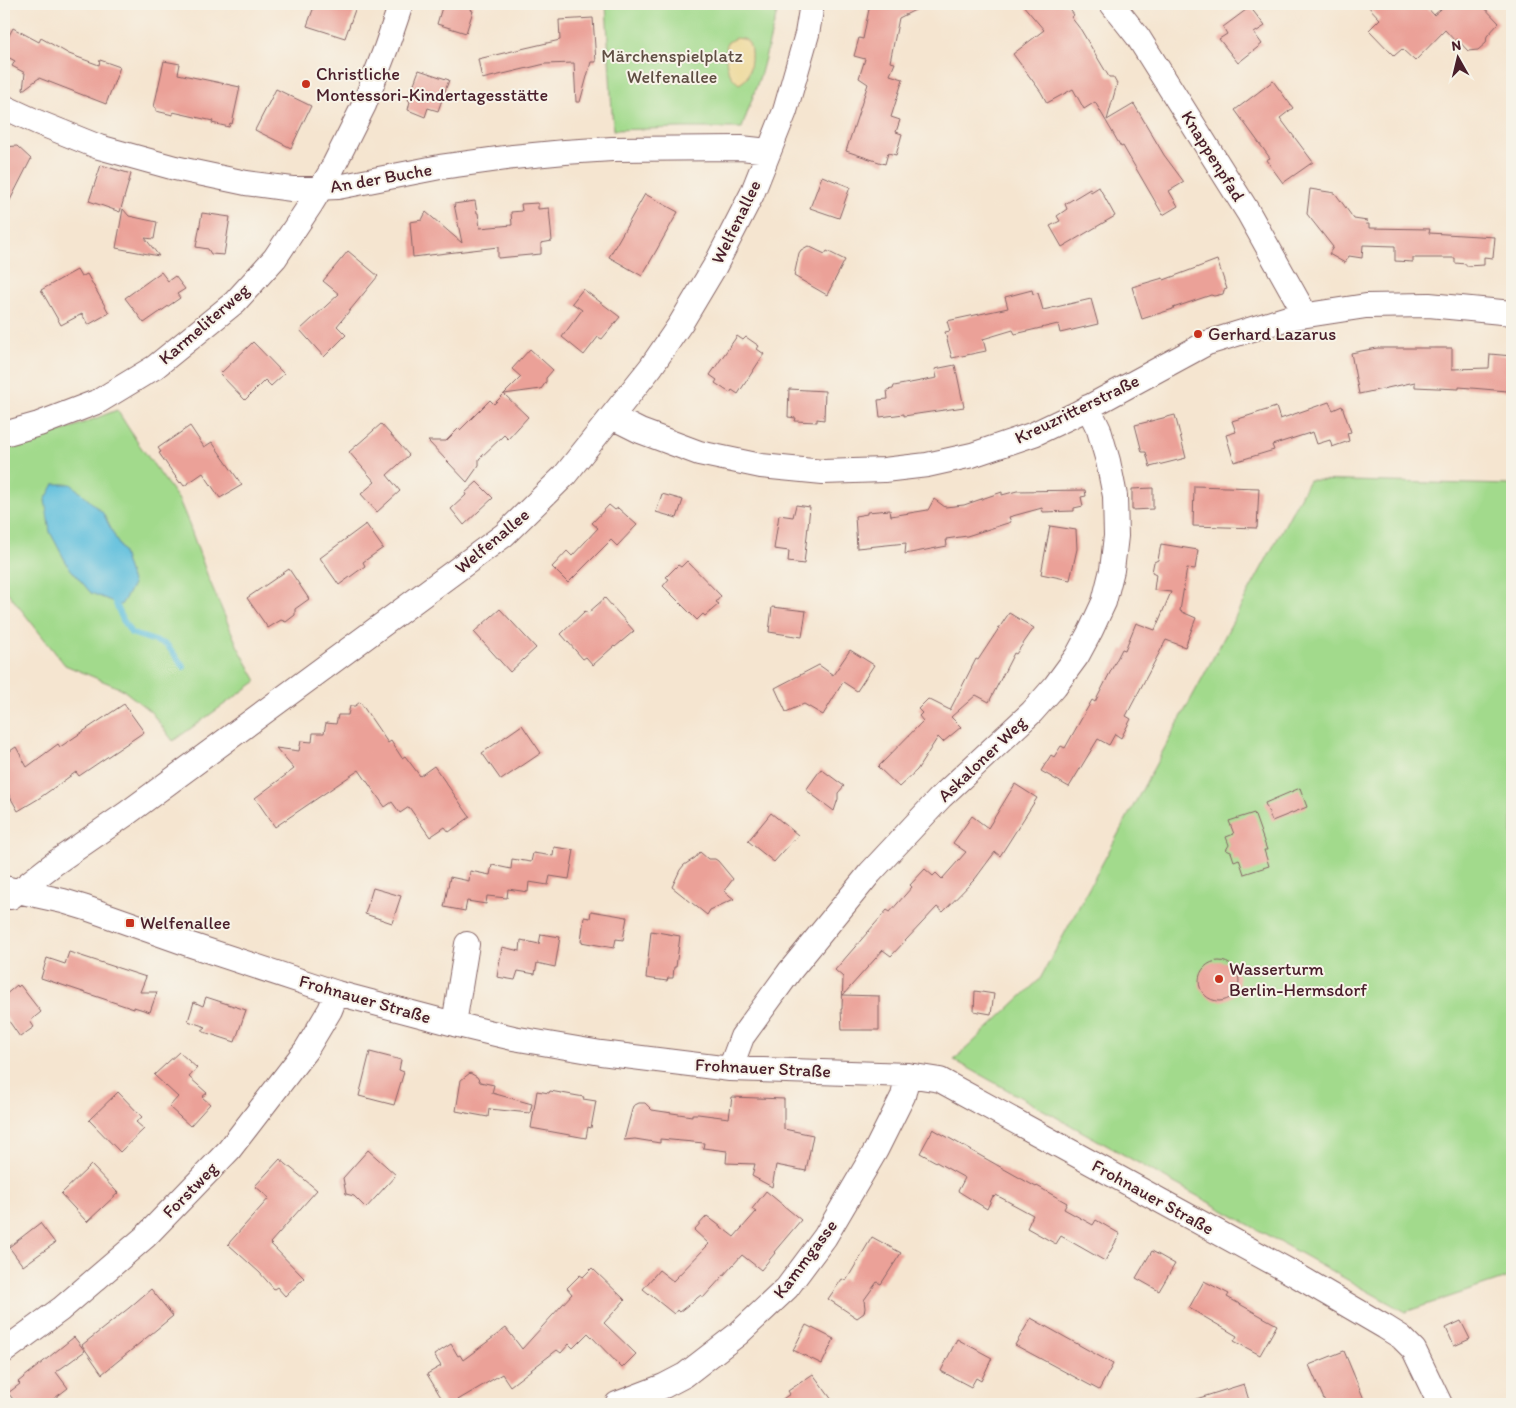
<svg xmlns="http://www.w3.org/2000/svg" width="1516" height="1408" viewBox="0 0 1516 1408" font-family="Itim,sans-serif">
<rect width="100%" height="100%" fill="#f7f3e8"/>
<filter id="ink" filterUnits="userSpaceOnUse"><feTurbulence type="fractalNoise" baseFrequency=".02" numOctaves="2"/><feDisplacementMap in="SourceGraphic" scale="10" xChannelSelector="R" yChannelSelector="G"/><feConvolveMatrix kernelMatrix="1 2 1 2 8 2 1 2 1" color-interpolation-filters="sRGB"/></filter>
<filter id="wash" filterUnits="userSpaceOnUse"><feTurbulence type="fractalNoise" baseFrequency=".0096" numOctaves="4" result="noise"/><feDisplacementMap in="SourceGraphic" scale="20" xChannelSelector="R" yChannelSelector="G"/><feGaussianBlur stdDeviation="1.12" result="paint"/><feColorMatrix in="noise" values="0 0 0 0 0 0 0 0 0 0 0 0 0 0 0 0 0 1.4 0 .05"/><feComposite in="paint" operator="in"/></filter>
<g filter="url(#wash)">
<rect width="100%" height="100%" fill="#f5e5d0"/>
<path fill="#a2da8c" stroke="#767c5c" d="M606,4h125l47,5 -17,64 -19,55h-63l-66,2z
M117,410l21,33 41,57 8,19 21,58 30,70 19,34 -84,60 -22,-29 -29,-23 -57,-24 -61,-77v-139l59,-18z
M1309,480l203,5v791l-107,36 -451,-252 86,-81z"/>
<path fill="#eeda9e" stroke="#9c7c64" d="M735,38c4,1 9,0 12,3 7,5 4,31 -1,38 -1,1 -5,4 -7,5 -14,-11 -14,-25 -12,-41z"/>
<path fill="#5ebfdd" stroke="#546f84" d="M54,484h17l32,29 20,40 10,32 -12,20 -30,-12 -23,-27 -18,-34 -5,-32z"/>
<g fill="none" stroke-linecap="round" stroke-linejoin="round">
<path stroke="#5ebfdd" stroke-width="6" d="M113,597l10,23 8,13 36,12 17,22"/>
</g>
<g id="blocks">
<path fill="#eba198" d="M315,4h42l-12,34 -38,-12z
M443,4h30l-2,6 2,1 -7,22 -29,-9z
M870,4h57l-28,14 -9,44 5,1 -5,12 13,4 -12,38 9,3 -4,12 6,2 -6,21 -8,-2 -3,11 -39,-13 22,-67 -9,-6 6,-19 -11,-3 5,-18 4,1z
M1022,4h44l8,11 -3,2 10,13 28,47h4l4,7 -10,36 27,-16 30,51 20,27 -15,9 9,15 -15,9 -40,-69 -2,1 -26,-45 -11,7 -11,-20 -26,14 -6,-11 -28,-38 31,-24z
M1366,4h58l10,11 13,-11h34l18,19 -12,13 -1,7 -8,7 -10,1 -11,-12 -2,2 -10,-11 -30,31 -13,-12 -8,7 -25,-26 11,-11z
M1250,7l15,19 -11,7 8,11 -24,19 -19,-24 8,-5 -4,-7z
M593,18l3,44h-5l-11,40h-4l-2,-39 -29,1 -63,15 -4,-20 82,-19 -1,-20z
M13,28l26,14 2,-4 28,16 30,11 1,-5 20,7 -14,37 -67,-26 -16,12 2,-17 -13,-7 3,-5 -11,-6v-10z
M164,61l16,3 -2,10 62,13 -8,37 -2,-1 -1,4 -17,-4 1,-2 -40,-9v3l-17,-4v-3l-2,-1z
M419,70l30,10 -11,31 -10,-3 -3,9 -17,-7 2,-9 -2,-1z
M1273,81l20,27 -13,10 33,44 -30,21 -17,-23 4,-2 -35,-48z
M276,89l35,17 -20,42 -36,-18z
M17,146l14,13 -27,53v-65z
M101,165l30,9 -11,38 -31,-11z
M822,176l28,11 -11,31 -29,-10z
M1099,187l16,29 -53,31 -12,-21 10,-5 -3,-5 10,-7 -2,-5 25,-15 1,3z
M1310,189l25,4 19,26 13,2 -1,3h3v4l61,1 -1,4 66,4 -2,21 -9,-1v8l-18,1v-2l-11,-1v-5h-42v4l-18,-1v-15l-32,-1 -1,13 -13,-2 -4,7 -16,-9 4,-7 -26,-33z
M645,194l33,18 -36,64 -33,-19z
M475,201l2,12h1l2,15 32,-3 -1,-13 11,-1 -1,-7 17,-1v6l11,-1 3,33 -11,2v11l-43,4v-11l-85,10 -3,-35 12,-2 4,-8 36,31 -8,-39z
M123,209l6,7 28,6 -3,17 -9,-1 14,18 -43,-8z
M202,213l28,4 -6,38 -13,-1 -3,-5 -12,-2z
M808,246l17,8 2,-3 18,9 -18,35 -33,-19 5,-23 2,-3z
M348,251l30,25 -41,50 9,9 -22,22 -24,-27 39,-36 -16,-13z
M1217,260l10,29 -3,1 -1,4 -9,2 -3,-1 -38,13v1l-31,10 -10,-32 31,-9 1,2z
M77,270l4,7 6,-3 22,39 -21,12 -6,-11 -21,11 -20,-35z
M161,272l7,9 7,-5 10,13 -8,5 3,4 -36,25 -19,-25z
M583,289l37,28 -18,22 -4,-2 -14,18 -22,-18 20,-27 -10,-7z
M1032,290l1,4 5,-1 5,17 48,-11 7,25 -38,9 -2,-9 -43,10 -2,-4 -30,9 3,12 -34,7 -7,-26 5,-1 -3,-10 61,-13 -3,-11z
M737,336l6,4 3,-3 13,9 -2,3 7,5 -26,40 -6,-4 -2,3 -15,-10 2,-3 -7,-5z
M253,342l31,32 -13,12 -6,-6 -20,20 -25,-26z
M1377,348h75v21l37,-1 1,-14 22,2v31h-4l-1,4 -48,-4v2l-44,-2v-5l-56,12 -8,-41z
M530,349l23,21 -7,8v4l-5,7 -37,5 17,-17 -9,-8z
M955,365l9,42 -60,9v-2l-24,3 -2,-17 10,-1 -1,-9 6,-1 1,-3 43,-8 -2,-9z
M789,389l36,2 -1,29 -7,-1v3l-22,-1 1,-3 -8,-1z
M504,394l24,23 -20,22 -4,-4 -25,24v6l-12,17 -39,-41h18l13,-13 1,2 30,-30 4,4z
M1329,402l4,8 9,-4 9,26 -4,1 2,8 -17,6 -2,-7 -13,4 -4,-12 -41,13 2,5 -40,12 -8,-27 10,-3 -4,-11 44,-14 4,12z
M1175,415l11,43 -36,9 -4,-15h-4l-7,-27z
M381,424l28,31 -22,20 13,16 -23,21 -16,-18 14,-12 -26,-30z
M190,426l14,21 8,-5 30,43 -22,13 -17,-25 -19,13 -3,-4 -1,1 -21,-30 2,-1 -3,-4z
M477,482l16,16 -29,27 -13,-16 15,-14 -1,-2z
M1194,486l65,2 -2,40 -64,-2z
M1153,488v21l-21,1v-21z
M1085,490l1,6 -5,1 2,9 -9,2v3l-31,1 -1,-4 -33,9 2,5 -44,14 -21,3 1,7 -42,8 1,-11 -49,5 -2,-32 12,-2v-2l23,-2 1,6 37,-6 6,-11 11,8 19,-2 38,-13v3l15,-4z
M662,494l21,6 -6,18 -21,-6z
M609,505l6,5 3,-2 19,17 -20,21 -6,-6 -43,43 -16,-16 15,-16 5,5 26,-28 -6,-5z
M796,505l14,2 -6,57 -16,-2 1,-11 -15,-2 5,-34 14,2z
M366,524l17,24 -20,14 2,4 -26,19 -19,-27z
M1050,526l26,4 1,19 -7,31 -29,-6z
M1161,544l37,6 -3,19 -8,-1 -7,43 16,7 -11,29 -19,-7 -40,76 5,3 -10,19 -6,-4 -6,11 -11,-6 -29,48 -28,-16 10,-16 3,2 7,-11 4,2 27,-48 3,2 27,-53 3,1 11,-27 19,7 16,-38 -17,-2 2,-16 -4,-2 2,-10 4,-2z
M687,561l34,35 -5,6 3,2 -14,12 -2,-2 -6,6 -34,-34 6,-7 -3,-2 12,-12 3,2z
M289,569l20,30 -14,10v6l-9,7 -5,-2 -13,8 -21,-30z
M605,598l29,33 -19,16 -1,-1 -21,19 -7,-8 -3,2 -22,-25 24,-23 3,2z
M772,607l34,4 -4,26 -33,-5z
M500,609l36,39 -26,24 -36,-40z
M1009,613l25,15 -18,26 -2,-1 -25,49 -13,-7 -25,22 10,10 -18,15 -5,-5 -21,33 -18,17 -21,-20 45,-46 -4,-5 3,-3 -4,-4 10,-10 22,11 26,-51 2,1z
M850,650l24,15 -17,26 -14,-9 -20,33 -19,-11 -18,8 -11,-24 44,-23 14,10z
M360,702l28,41 3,-2 11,17 3,-2 15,20 14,-10 36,51 -21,15 -4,-5 -15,10 -21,-30 -9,6 -8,-11 -7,5 -26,-37 -84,57 -20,-29 39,-29 -18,-21 23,3 2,-10 11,1 1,-9h11l2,-10 10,1 2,-9h10l2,-9h5z
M124,704l20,28 -65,44 -3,-4 -38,27 -20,12 -14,-25v-31l12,-8 11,20 31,-23 2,3z
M522,725l19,28 -40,27 -19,-27z
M821,769l23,17 -6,7v6l-4,12 -28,-21z
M1015,784l22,14 -37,58 -5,-4 -20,27 -32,33 -6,-5 -46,49 -8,-6 -40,45 36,1v34h-37l-1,-21h1l1,-32 -8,-7 52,-60 3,2 22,-25 -2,-2 15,-16 8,7 3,-3 6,6 24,-27 -13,-9 19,-27 16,12z
M1300,788l7,19 -35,14 -7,-18z
M771,813l27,22 -24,27 -26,-21z
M1254,813l13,37h-3l5,16 -25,8 -5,-15 -5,2 -3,-9 -5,-2 3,-5 -3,-8 8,-3 -5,-13z
M554,847l20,3 -5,29 -19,-3 -2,9 -19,-3 -1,10 -20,-3 -1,9 -20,-2 -1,8 -19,-3 -2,10 -21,-4 6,-30 19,4 1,-10 20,4 2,-10 19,4 1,-10 19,3 2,-9 20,3z
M700,852l8,7h7l3,2 15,18 -9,12 10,8 -24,11 -3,5 -35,-28 8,-17 4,-5 11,-7z
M373,888l28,8 -9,27 -27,-9z
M591,911l36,6 -4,23 -7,-1 -2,9 -33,-6 3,-25 6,1z
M651,931l29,5 -4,31h-2l-1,11h-5l-1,3 -21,-3z
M541,934l19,3 -5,30 -18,-4 -2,11 -17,-3 -3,9 -18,-3 5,-30 18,4 1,-11 18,4z
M69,952l77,25 -6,15h17l-7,20 -16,-5v2l-93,-31 6,-20 18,6z
M1199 981a20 20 0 1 1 40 0a20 20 0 1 1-40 0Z
M17,985l1,2 2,-2 21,27 -11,9 4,6 -14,10 -16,-23v-18z
M975,991l19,3 -3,20 -17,-3z
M206,997l40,13 -11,32 -34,-11 5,-4 -18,-6 6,-19 9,4z
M179,1052l18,16 -8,9 18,16 -5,4 8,7 -20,22 -21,-19 9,-10 -24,-22z
M370,1052l31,8 -2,10 5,2 -10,33 -35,-9z
M470,1073l7,4 3,5 14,3 -2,8 40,11 -2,9 -41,-4 -1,8 -32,-6 5,-31z
M537,1091l12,2 1,-2 34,6 -1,2 13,2 -5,27 -3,-1 -2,11 -55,-10z
M118,1092l24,25 -6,5 8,7 -24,23 -31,-32z
M732,1097l52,2v30l29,6 -7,36 -30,-6 -4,22 -20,-11 3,-12 -29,-1 1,-12 -24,-3 1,-5 -44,-4v4l-25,-4 -11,1 9,-34 6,-3h6l7,7 40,6v-2h6l31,4z
M933,1129l103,58 1,-1 30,17 -3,6 29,16 3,-5 24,14 -15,27 -44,-25 -5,8 -29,-16 6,-13 -37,-20 -2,2 -1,-1 -6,13 -29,-18 7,-13 -45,-25z
M368,1150l28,25 -30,33 -12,-12 -8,-2 -3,-16z
M280,1159l37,31 -47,53 34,35 -19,18 -8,-9 -3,2 -14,-16 -32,-29 41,-46 -14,-12z
M91,1165l27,28 -31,29 -26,-28z
M766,1191l35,29 -27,32 1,1 -14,17 -19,-15 -39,43 -2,-3 -22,17 -2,-2 -3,4 -31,-25 16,-19 14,11 36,-37 -15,-14 13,-14 27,21 22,-25 -4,-3z
M40,1223l15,20 -32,23 -14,-19z
M872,1237l29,16 -20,31 -4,-2 -13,18 1,8 -1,5 -7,5 -29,-19 14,-20 4,2z
M1152,1251l23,13 -16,27 -23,-13z
M592,1268l33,32 -21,23 32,31 -14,14 -34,-35 -15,15 -4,-4 -8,9 -4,-3 -47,36 -8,-12 -51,30h-6l-18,-30 14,-8 -7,-11 17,-11 7,12 2,-1 3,5 43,-32 16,21 50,-55 -5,-6 13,-13 3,2z
M1204,1281l25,13 -2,3 50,28 -17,30 -26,-14 3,-5 -48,-28z
M151,1289l22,27 -71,58 -20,-29 47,-37z
M1031,1318l82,46 -14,26 -84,-45z
M1461,1321l9,18 -16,7 -8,-18z
M806,1325l28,14 -12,25 -29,-14z
M74,1337l11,14 -29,21 12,16 -21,16h-30l-9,-11 12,-9 -2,-2z
M957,1339l35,19 -11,23 -5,-3 -5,9 -30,-16z
M1344,1351l22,53h-40l-17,-39z
M813,1374l22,30h-60l15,-10 -2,-3z
M1244,1384l6,20h-56l-1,-4z"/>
</g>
</g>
<g filter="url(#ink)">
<use href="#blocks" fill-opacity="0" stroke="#866465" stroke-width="1"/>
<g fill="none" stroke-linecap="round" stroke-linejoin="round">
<g stroke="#866465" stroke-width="26">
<path id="minor" d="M1112,4l26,33 110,175 57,102
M4,107l33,15 62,25 76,21 71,15 46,6 46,-2 102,-20 73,-10 52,-5 47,-3 129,-1 28,3
M612,417l28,14 59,22 62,13 62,6 61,-2 43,-5 45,-10 62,-21 44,-21 129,-70 81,-25 78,-12 63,-1 83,8
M4,434l35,-10 60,-23 56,-34 80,-65 40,-44 36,-54 19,-31 34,-68 22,-57 15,-44
M4,888l59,13 23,7 105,37 146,48 117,31 59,14 88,15 129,16 178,6 32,5 356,195 89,52 16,10 13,13 26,54
M11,897l44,-34 71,-49 378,-279 61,-60 86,-108 30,-44 34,-57 37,-72 33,-83 22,-77 5,-30
M454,1024l13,-80
M730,1069l12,-32 48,-66 80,-98 71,-76 91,-85 23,-26 22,-30 14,-26 13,-28 8,-32 4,-34 -1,-40 -7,-35 -9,-31 -11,-23
M4,1351l57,-42 84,-72 84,-87 77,-100 24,-40 7,-17
M617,1404l47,-18 21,-11 53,-41 49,-46 38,-51 51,-87 27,-54 5,-21"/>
</g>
<use href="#minor" stroke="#fff" stroke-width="24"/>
</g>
</g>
<g fill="#c8321e" stroke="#f7f3e8" stroke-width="2">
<circle cx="306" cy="84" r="5"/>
<circle cx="1198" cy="334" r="5"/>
<rect x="125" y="918" width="10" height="10" rx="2.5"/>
<circle cx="1219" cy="979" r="5"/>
</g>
<g text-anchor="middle" stroke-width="4" stroke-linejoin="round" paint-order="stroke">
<g font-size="18" fill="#604e43" stroke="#f7f3e8">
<text x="672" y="62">Märchenspielplatz<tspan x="672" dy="21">Welfenallee</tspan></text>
</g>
<g font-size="18" fill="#4a1f2b" stroke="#f7f3e8" text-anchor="start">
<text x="316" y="80">Christliche<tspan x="316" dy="21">Montessori-Kindertagesstätte</tspan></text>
<text x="1208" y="340">Gerhard Lazarus</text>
<text x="140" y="929">Welfenallee</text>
<text x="1229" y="975">Wasserturm<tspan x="1229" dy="21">Berlin-Hermsdorf</tspan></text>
</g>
<g font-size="18" fill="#4a1f2b" stroke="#f7f3e8">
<text transform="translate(1213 156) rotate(58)" y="6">Knappenpfad</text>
<text transform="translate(381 178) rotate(-10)" y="6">An der Buche</text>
<text transform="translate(736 222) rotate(-64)" y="6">Welfenallee</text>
<text transform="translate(204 324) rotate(-41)" y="6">Karmeliterweg</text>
<text transform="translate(1077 409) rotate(-26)" y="6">Kreuzritterstraße</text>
<text transform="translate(492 541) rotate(-40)" y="6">Welfenallee</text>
<text transform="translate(982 759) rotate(-44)" y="6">Askaloner Weg</text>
<text transform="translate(365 999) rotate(16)" y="6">Frohnauer Straße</text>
<text transform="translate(763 1068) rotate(3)" y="6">Frohnauer Straße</text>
<text transform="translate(190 1190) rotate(-46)" y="6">Forstweg</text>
<text transform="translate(1153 1197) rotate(29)" y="6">Frohnauer Straße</text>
<text transform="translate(805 1259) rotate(-53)" y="6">Kammgasse</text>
</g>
</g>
<rect width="1516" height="1408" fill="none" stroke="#f7f3e8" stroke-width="20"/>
<g transform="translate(1458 58) rotate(352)" stroke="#f7f3e8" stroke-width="4" paint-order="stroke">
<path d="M0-4L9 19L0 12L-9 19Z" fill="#4a1f2b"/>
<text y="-8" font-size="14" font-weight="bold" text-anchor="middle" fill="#4a1f2b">N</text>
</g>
</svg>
